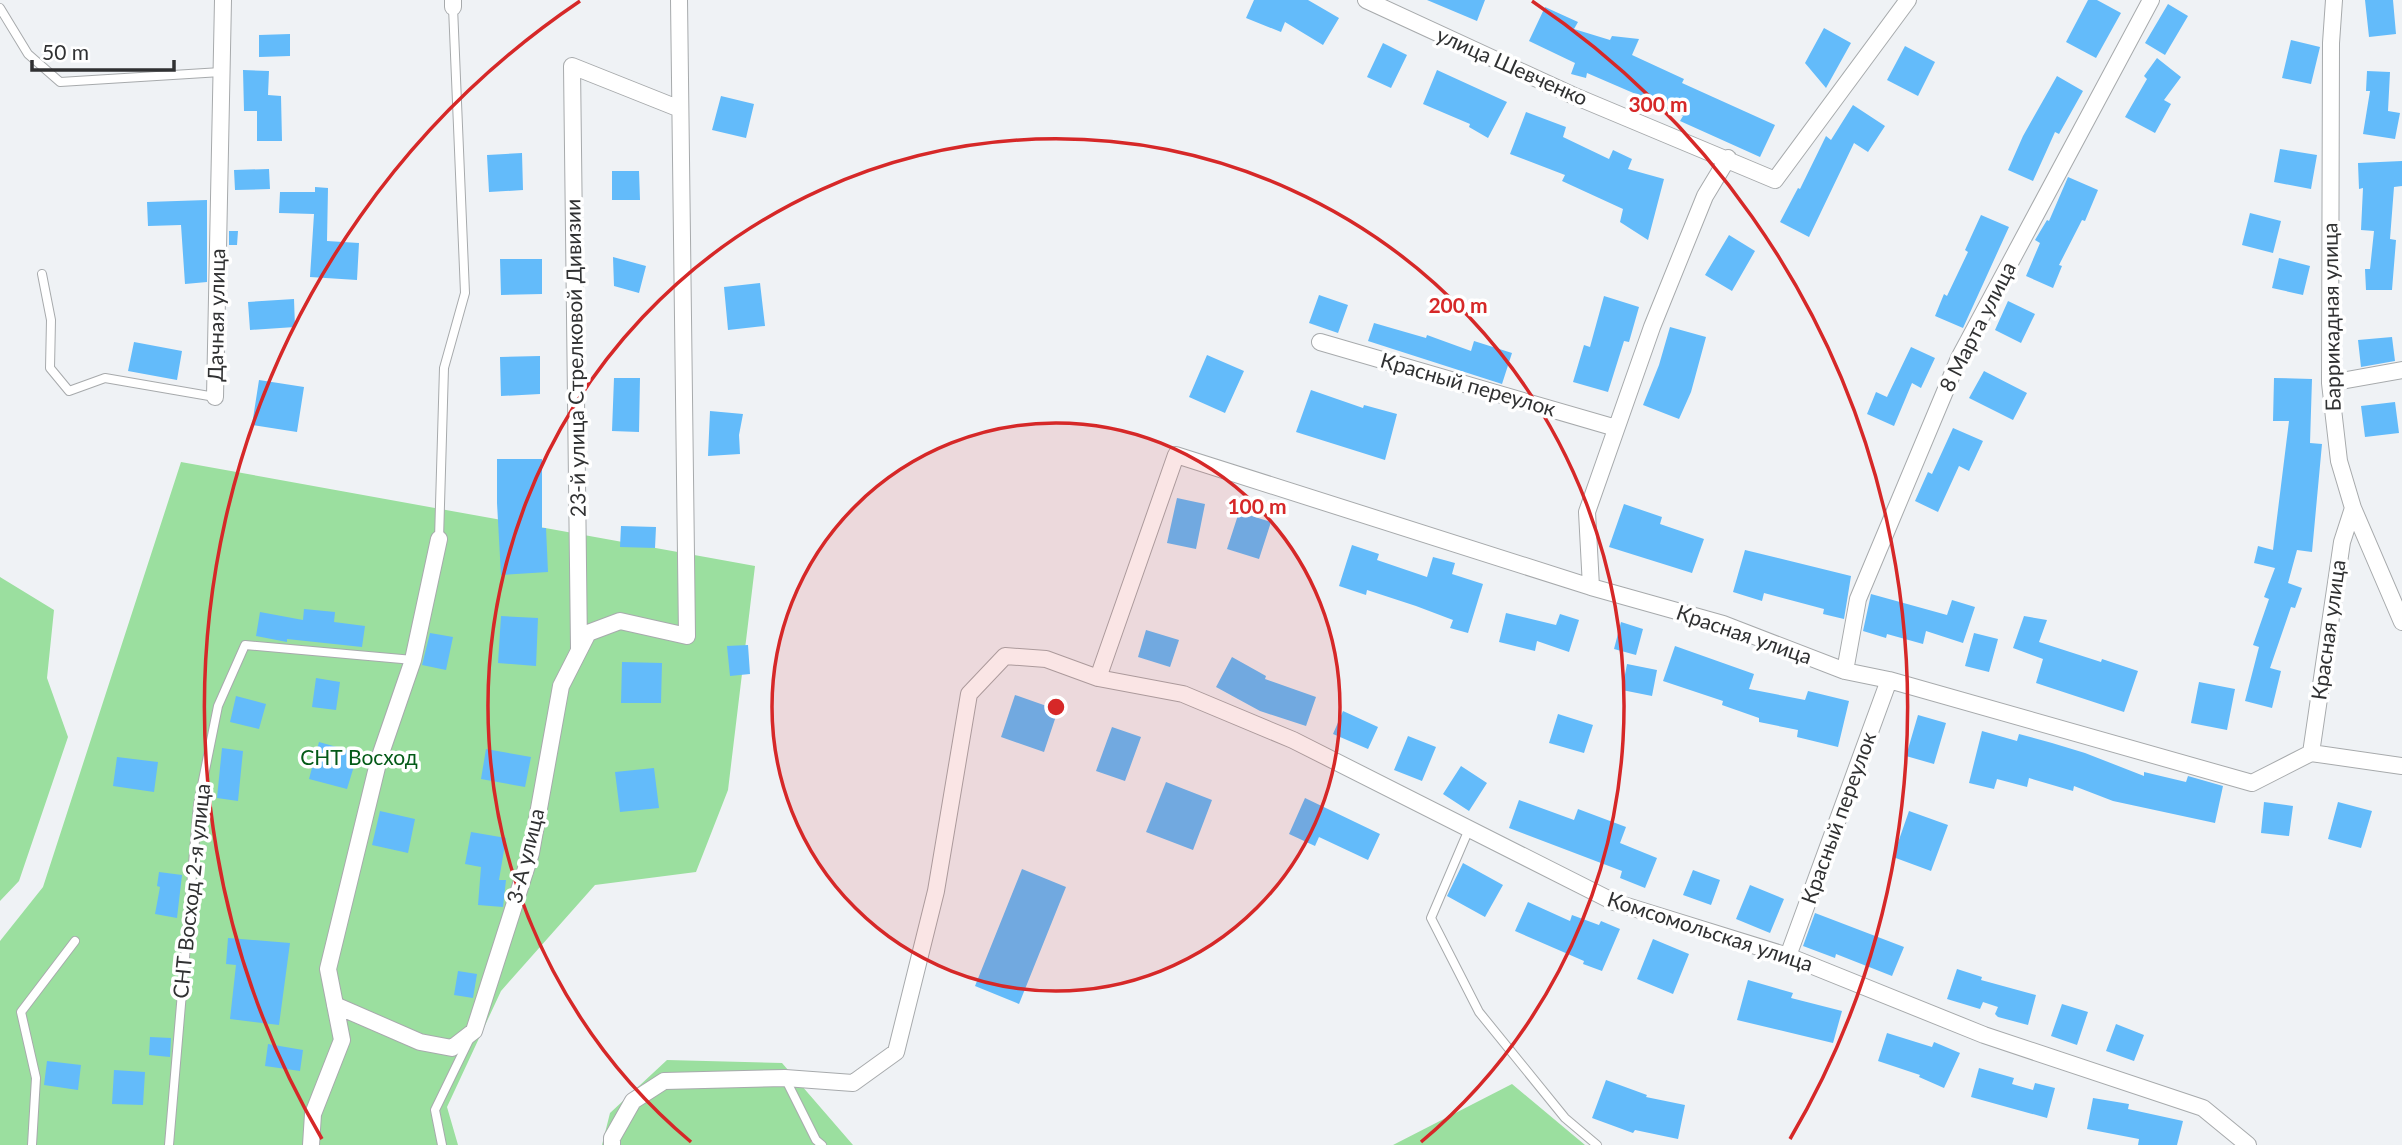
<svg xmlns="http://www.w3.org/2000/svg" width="2402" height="1145" viewBox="0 0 2402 1145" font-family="Lato,sans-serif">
<rect width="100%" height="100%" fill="#eff2f5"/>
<path fill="#9bdf9f" d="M181,462l574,104 -27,224 -32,82 -101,13 -94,106 -54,116 11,38h-458v-204l43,-54z
M0,577l54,33 -7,68 21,59 -49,144 -19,20z
M667,1060l115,3 71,82h-251l8,-32z
M1512,1084l73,61h-192z"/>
<path fill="#63bbfa" d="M1254,0h54l31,18 -16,27 -38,-23 -4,10 -35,-14z
M1427,0h58l-8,21z
M2088,0h9l24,13 -25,45 -30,-16z
M2365,0h28l3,34 -27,3z
M2168,4l20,12 -23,39 -20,-12z
M1545,7l33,15 -4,7 36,11 2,-4 27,3 -7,16 52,24 -2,4 93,42 -15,32 -80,-36 3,-5 -45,-21 -51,-22 -1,5 -15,-4 4,-11 -46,-22z
M1824,28l27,15 -25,45 -21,-25z
M290,34v22l-31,1v-22z
M2291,40l29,7 -9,37 -29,-6z
M1383,43l24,12 -16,33 -24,-11z
M1905,46l30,16 -17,34 -31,-16z
M2157,58l24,19 -17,23 7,4 -16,29 -30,-16 22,-38 -3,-3z
M243,70l26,1 -1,24 13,1 1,45h-25v-30h-13z
M1437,70l70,32 -19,36 -19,-11 1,-3 -47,-20z
M2367,71l23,1 -2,39 12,2 -5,26 -32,-5 7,-43h-4z
M2057,76l26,15 -24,43 -4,-2 -22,49 -25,-11 15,-34z
M721,96l33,8 -8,34 -34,-8z
M1853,105l32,21 -17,26 -14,-9 -45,94 -29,-15 18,-34 2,1 26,-53 5,4z
M1526,112l40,15 -3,10 46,22 4,-9 19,9 -4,10 36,10 -16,61 -28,-18 3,-13 -61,-28 3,-6 -55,-21z
M2280,149l37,6 -6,34 -37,-7z
M522,153l1,37 -34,2 -2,-37z
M2402,161v25l-8,1 -4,52 6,1 -4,50h-26l-1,-21h5l4,-38 -13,-1 2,-42 -4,1 -1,-26z
M269,169l1,20 -35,1 -1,-20z
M612,171h27l1,29h-28z
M2068,177l30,13 -13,31 -3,-1 -23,45 3,1 -9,22 -27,-12 14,-33 -5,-3 12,-20 2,1z
M315,187l13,1 -1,53 32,2 -2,37 -47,-3 4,-63 -35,-1 1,-21h35z
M207,200v82l-22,2 -4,-59 -33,1 -1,-24z
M2250,213l31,8 -8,32 -31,-8z
M1981,215l28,12 -46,101 -28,-12 9,-22 3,2 21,-44 -3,-2z
M229,231h9l-1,14h-8z
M1729,235l26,16 -23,40 -27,-16z
M613,257l33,9 -7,27 -25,-7z
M2279,258l31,8 -7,29 -31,-7z
M500,259h42v35l-41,1z
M760,283l5,43 -37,4 -4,-43z
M1319,295l29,10 -10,28 -29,-10z
M1604,296l35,11 -10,35 -5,-1 -16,51 -35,-10 11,-37 6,2z
M294,299l1,28 -45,3 -2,-28z
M2008,301l27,13 -14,29 -26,-13z
M1374,323l52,15 1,-3 44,16 3,-10 38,12 -10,31 -134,-43z
M1670,327l36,10 -15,55 -12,27 -36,-14 16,-40z
M2392,337l3,24 -34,6 -3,-27z
M134,342l48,9 -5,29 -49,-9z
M1911,347l24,11 -14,30 -9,-5 -18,43 -27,-12 9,-22 11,5z
M1207,355l37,16 -19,42 -36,-16z
M540,356v38l-39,2 -1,-39z
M1984,371l43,22 -14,27 -44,-22z
M614,378h26l-1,54 -27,-1z
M2274,378l38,1 -2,64 12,1 -10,108 -15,-2 -9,33 14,5 -7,20 -4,-1 -21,61 11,3 -9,37 -27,-7 14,-54 -6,-2 16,-46 -5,-2 11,-29 -21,-5 4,-17 15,4 16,-129h-16z
M259,380l45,7 -7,45 -45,-7z
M1311,390l52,18 1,-3 33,9 -12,46 -89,-28z
M2395,402l4,31 -34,4 -4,-31z
M710,411l33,3 -4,21 1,19 -32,2z
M1953,428l30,13 -14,30 -10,-5 -21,46 -23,-11 13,-29 4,2z
M497,459h45v69h4l2,44 -47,3 -4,-72z
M1177,498l28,6 -9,45 -29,-6z
M1624,504l38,13 -2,7 44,15 -12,34 -83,-26z
M1239,512l32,10 -12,37 -32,-10z
M621,526l35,1 -1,21 -35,-1z
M1352,545l27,9 -2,6 50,17 6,-20 22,6 -3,11 31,10 -15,49 -18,-5 3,-8 -37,-14 -49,-16 -1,5 -27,-9z
M1745,550l106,26 -7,43 -21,-5 1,-5 -60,-16 -2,8 -29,-9z
M1871,594l76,21 5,-15 23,7 -12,36 -37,-12 -3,13 -36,-10 -1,4 -23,-7z
M304,609l31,3 -1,10 31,4 -3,21 -75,-8v3l-31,-6 4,-24 43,8z
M1506,613l50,12 4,-11 19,6 -10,32 -32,-11 -2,10 -36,-9z
M501,616l37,2 -2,48 -38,-3z
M2024,616l23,4 -8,22 62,20 1,-3 36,12 -14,41 -88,-29 7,-24 -30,-11z
M1621,622l22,7 -7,26 -22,-6z
M1146,630l33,10 -9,27 -32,-10z
M430,633l23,4 -7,33 -24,-5z
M1974,633l24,6 -9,33 -24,-6z
M748,645l2,29 -20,2 -3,-30z
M1675,646l79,28 -5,15 56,11 3,-9 41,10 -11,46 -41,-10 1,-7 -39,-8v-4l-37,-13 1,-4 -60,-20z
M1232,657l34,19 -1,3 51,18 -10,29 -46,-15 -44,-24z
M622,662l40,1 -1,40h-40z
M1627,664l30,6 -5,26 -30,-6z
M316,678l24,4 -4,28 -24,-3z
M2199,682l36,7 -8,41 -36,-7z
M1015,695l43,15 -14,42 -43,-15z
M236,696l30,8 -7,25 -29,-7z
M1343,711l35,16 -10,22 -35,-15z
M1558,714l35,11 -9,28 -35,-10z
M1918,715l28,8 -12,41 -28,-8z
M1112,727l29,10 -16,44 -29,-10z
M1982,731l35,10 2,-7 33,9 33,10 59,23v-4l42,10 2,-6 35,10 -8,37 -102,-22 -39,-15 -1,5 -44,-13 -2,9 -30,-8 -3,10 -25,-6z
M1408,736l28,11 -14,34 -28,-11z
M319,742l39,11 -11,36 -38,-10z
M222,748l21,3 -5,50 -21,-3z
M486,749l45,8 -6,30 -44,-8z
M117,757l41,5 -4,30 -41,-6z
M1461,766l26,17 -18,28 -26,-17z
M654,768l5,40 -39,4 -5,-40z
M1166,782l46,18 -19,50 -47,-18z
M1305,798l75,36 -12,26 -49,-23 -4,9 -26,-12z
M1519,800l55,20 4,-11 48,18 -6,16 37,15 -12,30 -25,-10 2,-7 -113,-43z
M2264,802l29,4 -4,30 -28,-3z
M2338,802l34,9 -11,37 -33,-9z
M380,811l35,8 -7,34 -36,-8z
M1909,811l39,14 -17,46 -38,-14z
M471,832l35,6 -7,42h7l-3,27 -25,-2 3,-38 -16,-3z
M1463,863l40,22 -18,32 -38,-21z
M1022,869l44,18 -47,117 -44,-18z
M1693,870l27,10 -9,25 -28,-10z
M159,872l23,3 -5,43 -22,-4 5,-27 -3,-1z
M1750,885l34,14 -14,34 -34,-14z
M1528,902l42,19 2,-6 27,10 2,-4 19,8 -18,42 -19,-7 1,-3 -69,-30z
M1815,913l89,34 -12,29 -56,-22 -1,4 -32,-12z
M228,938l62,5 -11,82 -49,-6 6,-54 -10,-1z
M1653,939l36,15 -16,40 -36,-15z
M1957,969l25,8 -1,3 55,15 -8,30 -30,-8 -3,-3 3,-7 -15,-5 -3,7 -33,-10z
M458,971l19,3 -4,24 -19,-3z
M1748,980l45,13 -2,5 51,13 -9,32 -96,-23z
M2062,1004l26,8 -11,33 -26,-9z
M2116,1024l28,11 -10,26 -28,-10z
M1887,1033l45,14 2,-5 26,11 -16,35 -25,-11 1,-2 -42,-14z
M150,1037l21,1 -1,19 -21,-2z
M268,1044l35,6 -3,21 -35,-5z
M47,1061l34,4 -3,25 -34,-5z
M1979,1068l35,10 -2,6 21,6 2,-7 20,5 -8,30 -76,-21z
M114,1070l31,2 -2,33 -31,-1z
M1606,1080l41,15 -1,2 39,8 -7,34 -43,-9 -2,3 -41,-15z
M2093,1098l36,6 -1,5 55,12 -6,24h-39l1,-6 -52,-10z"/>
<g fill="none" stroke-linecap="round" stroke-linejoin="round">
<g stroke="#a7aaac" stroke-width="10">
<path id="service" d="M0,8l28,46 32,28 161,-10
M42,274l9,46 -1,48 19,23 36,-13 110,19
M439,539l5,-171 21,-75 -12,-286
M1469,829l-38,89 48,94 86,106 32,27
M785,1078l31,62 6,5
M32,1145l4,-67 -15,-66 54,-71
M169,1145l29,-340 20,-99 27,-61 168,15
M442,1145l-7,-35 34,-70"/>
</g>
<g stroke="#a7aaac" stroke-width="18">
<path id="minor" d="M453,0v7
M1366,0l206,95 203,85 133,-180
M2334,0l-3,43 -1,340 9,78 14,47 49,114
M1320,342l296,86
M2330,383l72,-13
M215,397l8,-397
M1591,587l-4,-75 65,-185 53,-131 23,-38
M579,648l-7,-582 108,43
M1845,671l13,-72 101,-241 192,-358
M1098,678l78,-223 415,132 132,37 122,47 44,9 363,103 59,-30 91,13
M2311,753l31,-211 11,-34
M1788,956l101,-276
M335,1005l85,37 32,6 22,-17 57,-178 30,-167 27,-53 32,-12 67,15 -8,-636
M311,1145l2,-31 29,-74 -14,-71 51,-210 34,-99 26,-121
M612,1145v-7l21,-37 31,-20 121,-3 68,5 43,-31 40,-161 33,-197 36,-38 41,3 52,19 85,16 110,46 321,162 174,54 196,79 219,73 45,37"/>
</g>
<use href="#service" stroke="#fff" stroke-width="8"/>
<use href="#minor" stroke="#fff" stroke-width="16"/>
</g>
<circle cx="1056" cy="707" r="284" fill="#d62828" fill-opacity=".12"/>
<g fill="none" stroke="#d62828" stroke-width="3.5">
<circle cx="1056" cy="707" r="284"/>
<path d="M691 1142A568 568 0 1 1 1421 1142"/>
<path d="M322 1139A852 852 0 0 1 580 1M1532 1A852 852 0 0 1 1790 1139"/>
</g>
<g text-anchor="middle" stroke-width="7" stroke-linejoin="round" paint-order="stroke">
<g font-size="21" fill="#303132" stroke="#fff">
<text transform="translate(1512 67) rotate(24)" y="7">улица Шевченко</text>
<text transform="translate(217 315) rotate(-89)" y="7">Дачная улица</text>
<text transform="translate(2332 317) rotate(-91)" y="7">Баррикадная улица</text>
<text transform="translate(1978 327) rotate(-63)" y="7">8 Марта улица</text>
<text transform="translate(576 358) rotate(-91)" y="7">23-й улица Стрелковой Дивизии</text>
<text transform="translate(1468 385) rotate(16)" y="7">Красный переулок</text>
<text transform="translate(2329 630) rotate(-82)" y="7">Красная улица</text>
<text transform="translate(1744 635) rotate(19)" y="7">Красная улица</text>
<text transform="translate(1839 818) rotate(-70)" y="7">Красный переулок</text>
<text transform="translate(526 856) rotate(-76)" y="7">3-А улица</text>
<text transform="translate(192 891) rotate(-84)" y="7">СНТ Восход 2-я улица</text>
<text transform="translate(1710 932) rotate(18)" y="7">Комсомольская улица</text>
</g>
<g font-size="21" fill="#045a18" stroke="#fff">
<text x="359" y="765">СНТ Восход</text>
</g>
</g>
<circle cx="1056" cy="707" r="10" fill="#d62828" stroke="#fff" stroke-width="3.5"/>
<g font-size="21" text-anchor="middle" font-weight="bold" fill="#d62828" stroke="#fff" stroke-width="7" stroke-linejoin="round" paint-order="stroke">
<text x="1658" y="112">300 m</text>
<text x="1458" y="313">200 m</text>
<text x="1257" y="514">100 m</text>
</g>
<path d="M32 60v10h142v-10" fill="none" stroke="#303132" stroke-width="3.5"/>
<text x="42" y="60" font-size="21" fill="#303132" stroke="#ffffff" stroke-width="5" paint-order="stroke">50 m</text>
</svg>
